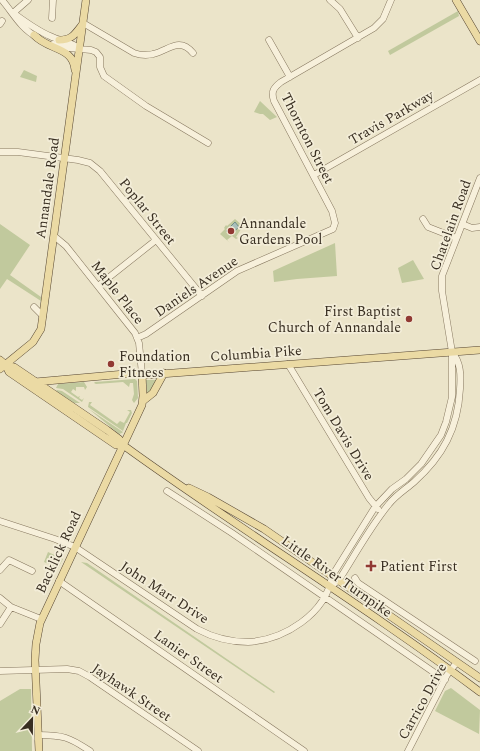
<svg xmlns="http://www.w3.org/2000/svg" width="480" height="751" viewBox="0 0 480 751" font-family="Spectral,serif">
<rect width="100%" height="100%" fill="#ebe4c9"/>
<path fill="#c1c99d" d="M458,11l1,5 -69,39 -2,-4z
M24,70l13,6 -1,6 -16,-5z
M260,101l17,16 -7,3 -7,-6h-3l-6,-2z
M235,219l8,7 -7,11 2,1 -2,1 -4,-3 -5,4 3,3 -10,-9 5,-5 -1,-1 2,-3 1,1z
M0,224l30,21 -20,30 31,22v4l-34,-22 -7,10z
M335,243l2,33 -40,3 -23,3 -1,-11z
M413,260l11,19 -22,4 -4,-15z
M135,379l2,2 1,17 -4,5 -2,-3 2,-6 -1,-11h-3l-1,4 -6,-5 -27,2 -2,-1 1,-1z
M146,380h12l-9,15 -2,-1z
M84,382l3,5 -2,3 -1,-3h-8v4l-3,-2 -2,3 7,5 2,-1 -1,2 3,2 2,-2 -2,4 -19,-13 -7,-1 2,-4z
M57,390l5,1 18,12h-6l-18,-12z
M89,402h3l-2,3 27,19 3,-3 4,2 6,-11 -3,-2h4l1,3 -5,10h-1l-3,8 -35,-24z
M89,409l34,23 -1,1 -3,1z
M48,552l15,7 -5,9 -14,-6z
M81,562l6,1 188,129 -1,1z
M451,688l29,22 -1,24 -44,-23 10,-20z
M20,689h11l1,62h-32v-50z"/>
<path fill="#a9c0bb" stroke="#708e89" d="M235,222l4,5 -9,8 -4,-4z"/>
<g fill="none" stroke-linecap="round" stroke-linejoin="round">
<g stroke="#86775f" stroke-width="7">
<path id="minor" d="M2,0c11,13 19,29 35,37
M330,0l10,9 18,29
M13,13l15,-13
M16,15c11,8 22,16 34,21 10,5 21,6 29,12
M52,18l1,-18
M83,23l51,30c6,2 12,3 19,1 15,-3 26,-18 40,-1
M0,24l2,-3
M269,40l21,37
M53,44l16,4 22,2 5,2 4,5v10l4,9 42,30 62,37
M0,152h18l60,8 12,3 10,8 102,125
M314,175l166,-95
M423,219l5,8 28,11
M462,224l10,4 8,-1
M54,236l12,10 69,87 4,10 3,31
M98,286l58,-46
M34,307l9,9
M137,338l9,-4 91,-63 96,-42 2,-6 -3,-12 -58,-110c-3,-9 -1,-13 7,-19l93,-54 9,-9 8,-19
M288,364l81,134 9,11
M167,491l65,42 213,147
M0,521l55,18 20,8 122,82c15,8 34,13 51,13 36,-2 78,-28 84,-66l43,-69 17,-18 14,-10 15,-15 20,-29 5,-13 6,-25v-45l-10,-61v-15l38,-98
M0,570l9,-10 23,11
M355,578l3,5 117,78
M59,581l245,170
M330,587l9,-7c16,-25 31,-53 50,-76 7,-9 17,-15 25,-22 29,-26 44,-54 46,-93 1,-14 1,-26 -8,-37
M0,598l11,9 30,12
M0,624l11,-17
M0,671l67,-2 12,2 11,6 108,74
M38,735c25,0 31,2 52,16
M408,751l39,-76 10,-13"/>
</g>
<g stroke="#554532" stroke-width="8">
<path id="major" d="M456,0l24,41
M34,35c15,16 39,11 41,35
M59,40c13,0 16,-6 23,-15
M0,360l5,4 9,3 93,63 12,9 4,6c117,85 241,160 357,247
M5,364l4,8 107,73h7
M0,369l33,-27 8,-13 45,-329
M35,382l101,-9 11,2 333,-25
M143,401l10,-8 11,-20
M189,488l19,9 56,32 216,149
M39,751l-4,-91 1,-16 4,-21 102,-218 1,-9 -1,-22"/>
</g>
<use href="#minor" stroke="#f7f0db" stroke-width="6"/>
<use href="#major" stroke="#ebdaa4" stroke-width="7"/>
</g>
<g fill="#913933" stroke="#f3edd8" stroke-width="1.5">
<circle cx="231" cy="231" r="4"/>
<circle cx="409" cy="319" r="4"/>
<circle cx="111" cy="364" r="4"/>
<path d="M369 560h4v4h4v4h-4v4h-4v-4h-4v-4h4z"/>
</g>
<g text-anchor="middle" stroke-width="3.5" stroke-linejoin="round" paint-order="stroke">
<g font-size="14" fill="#382e21" stroke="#f3edd8">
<text transform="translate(391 117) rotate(-30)" y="5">Travis Parkway</text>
<text transform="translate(308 138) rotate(63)" y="5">Thornton Street</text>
<text transform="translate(47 188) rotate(-82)" y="5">Annandale Road</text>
<text transform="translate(148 211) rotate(51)" y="5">Poplar Street</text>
<text transform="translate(450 225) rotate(-70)" y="5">Chatelain Road</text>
<text transform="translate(196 286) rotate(-34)" y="5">Daniels Avenue</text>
<text transform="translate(118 292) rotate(52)" y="5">Maple Place</text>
<text transform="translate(256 353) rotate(-4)" y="5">Columbia Pike</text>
<text transform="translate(344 434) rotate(59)" y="5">Tom Davis Drive</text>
<text transform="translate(58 552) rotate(-65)" y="5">Backlick Road</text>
<text transform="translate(337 576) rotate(35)" y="5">Little River Turnpike</text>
<text transform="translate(165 592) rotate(33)" y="5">John Marr Drive</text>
<text transform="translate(189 656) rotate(35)" y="5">Lanier Street</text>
<text transform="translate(132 692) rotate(34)" y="5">Jayhawk Street</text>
<text transform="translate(422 701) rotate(-61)" y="5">Carrico Drive</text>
</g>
<g font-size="14" fill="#382e21" stroke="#f3edd8" text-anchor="start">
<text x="239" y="228">Annandale<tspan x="239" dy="16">Gardens Pool</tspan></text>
<text x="401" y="316" text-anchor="end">First Baptist<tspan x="401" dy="16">Church of Annandale</tspan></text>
<text x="119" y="361">Foundation<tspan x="119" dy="16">Fitness</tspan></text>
<text x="380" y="571">Patient First</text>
</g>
</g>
<g transform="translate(32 719) rotate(22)" stroke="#f3edd8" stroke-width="3" paint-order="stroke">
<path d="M0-3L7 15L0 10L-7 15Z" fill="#382e21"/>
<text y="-6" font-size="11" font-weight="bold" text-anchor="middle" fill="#382e21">N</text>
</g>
</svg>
